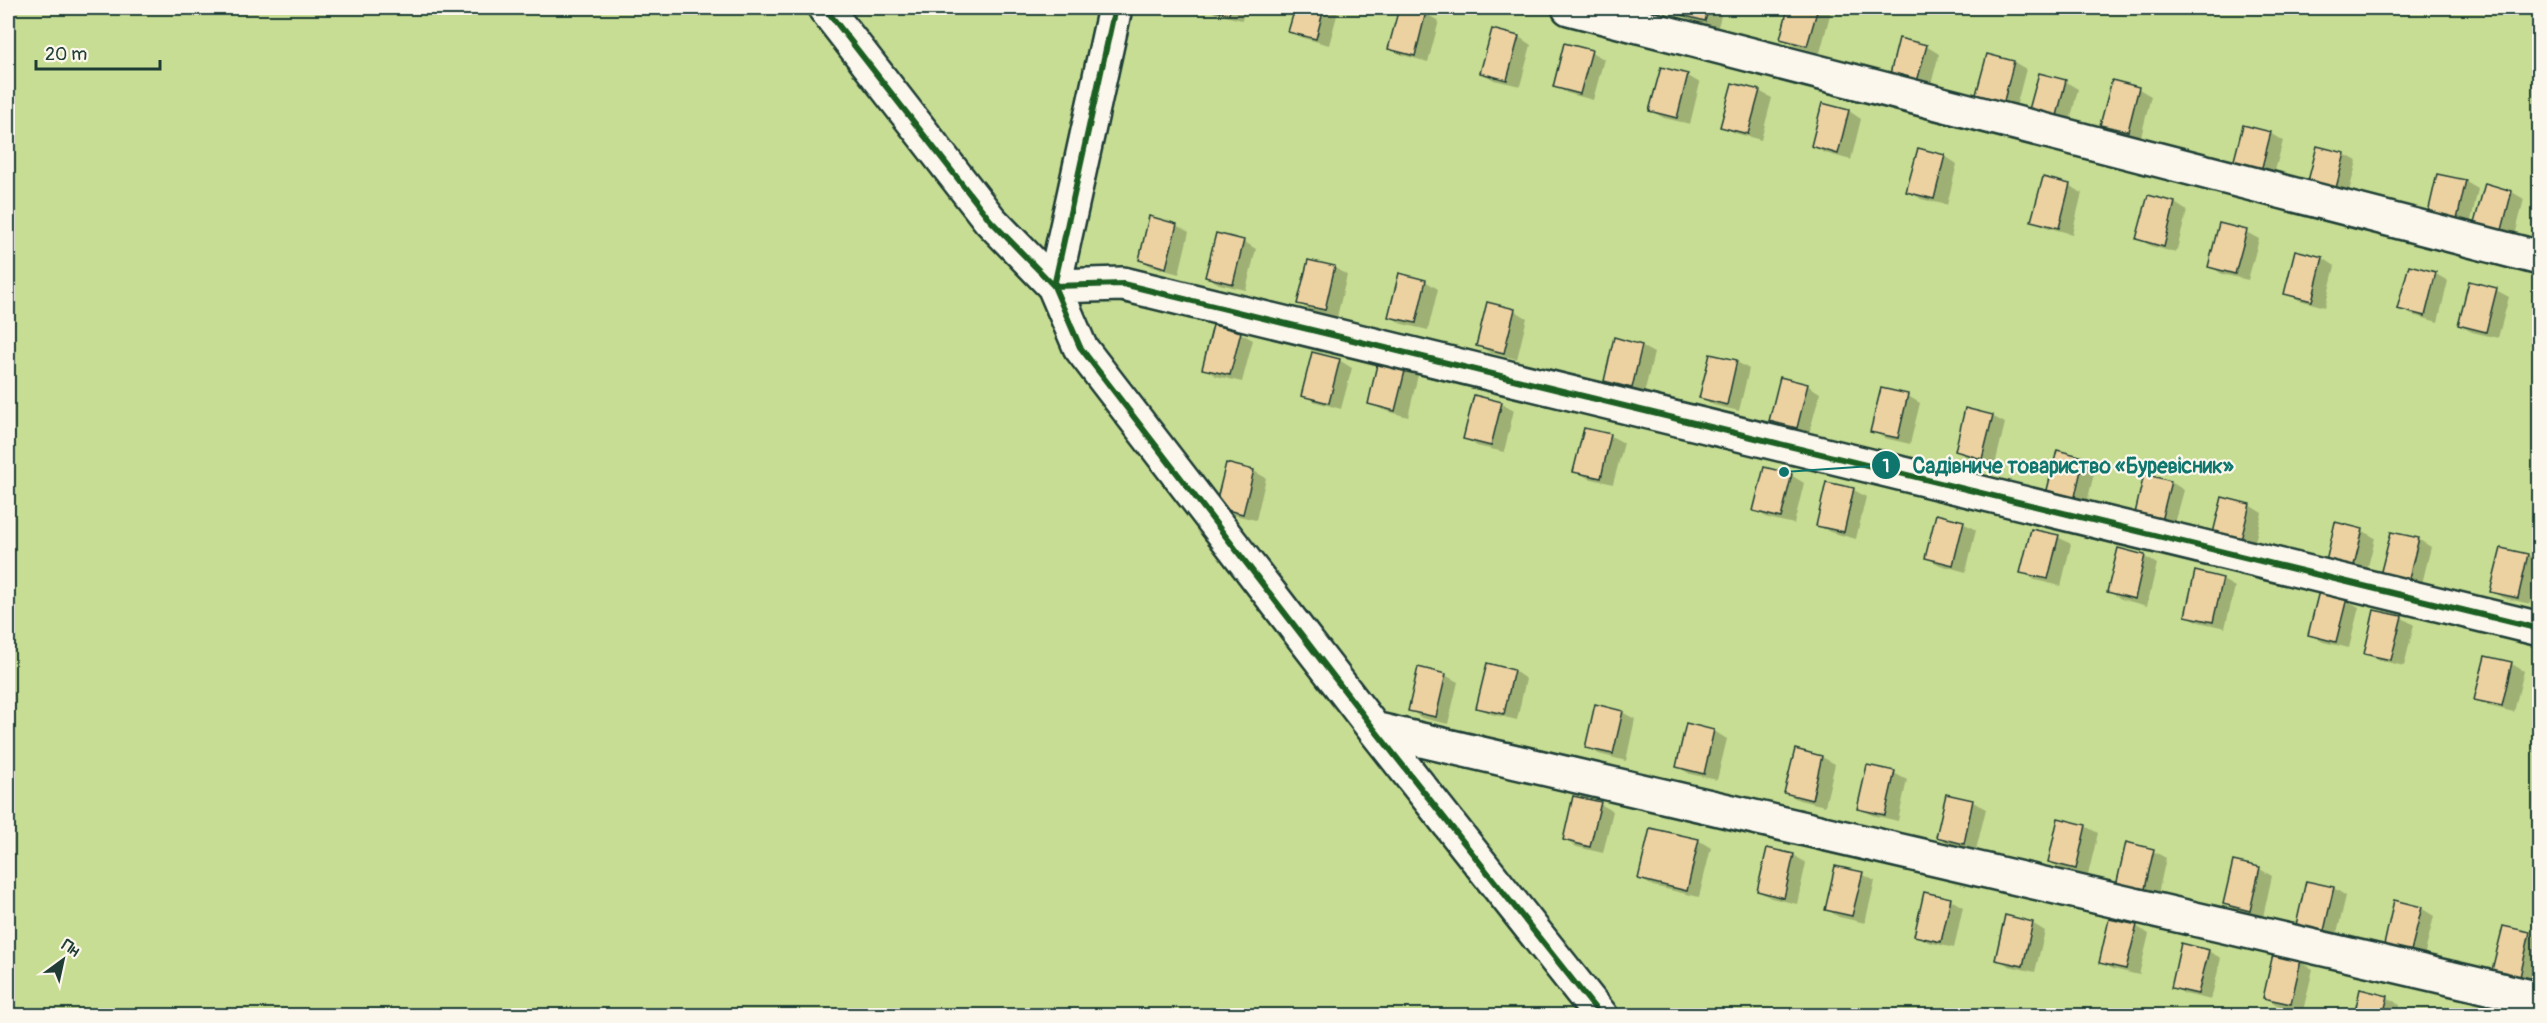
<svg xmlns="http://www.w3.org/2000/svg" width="2547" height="1023" viewBox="0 0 2547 1023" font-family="Pangolin,sans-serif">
<rect width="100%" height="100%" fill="#f8f0dd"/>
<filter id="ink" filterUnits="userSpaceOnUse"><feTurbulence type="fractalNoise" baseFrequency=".0167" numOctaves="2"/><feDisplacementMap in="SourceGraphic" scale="12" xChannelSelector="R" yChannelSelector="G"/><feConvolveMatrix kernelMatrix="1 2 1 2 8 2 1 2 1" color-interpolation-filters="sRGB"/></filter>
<g filter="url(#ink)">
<path fill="#c7dd93" stroke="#738d64" stroke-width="1.5" d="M8,8h2531v1007h-2531z"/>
<path fill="#0003" d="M1206,8h39l-3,12 -26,-6z
M1296,8h43l-10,37 -26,-7 -13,-7z
M1400,8l26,6 13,7 -11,41 -26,-7 -12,-7z
M1681,8h42l-5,19 -26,-6 -13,-8z
M1790,8h35l6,3 -11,42 -25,-7 -13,-7z
M1519,37l12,8 -11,41 -26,-6 -13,-8z
M1926,46l13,8 -11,42 -26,-7z
M1591,52l13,7 -11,41 -26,-7 -13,-7z
M2014,62l12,7 -11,42 -38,-14z
M1662,69l26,7 12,7 -10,41 -26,-6 -13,-7z
M2040,75l26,7 12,7 -10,41 -39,-14z
M2113,82l26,7 12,7 -10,41 -26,-6 -13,-7z
M1759,91l13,7 -11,42 -26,-7 -13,-7z
M1823,104l26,7 12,8 -10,41 -26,-7 -13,-7z
M2270,133l13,8 -11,41 -26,-7z
M2344,154l13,7 -11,42 -26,-7z
M1945,156l12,8 -10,41 -26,-6 -13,-8z
M2438,176l28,6 12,7 -9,41 -28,-6z
M2044,179l26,7 12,7 -10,41 -26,-7 -13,-7z
M2486,185l26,7 12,7 -10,41 -26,-6z
M2175,203l12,8 -11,42 -25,-7 -13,-7z
M1176,225l13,7 -10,42 -26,-7 -13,-7z
M2246,232l13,7 -11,41 -26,-6 -12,-8z
M1243,241l13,8 -10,41 -27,-6 -12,-7z
M2323,258l12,8 -10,41 -26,-7 -13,-7z
M1309,262l26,6 12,7 -10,42 -26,-6 -12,-8z
M2410,267l26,7 12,7 -10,41 -26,-7 -13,-7z
M1425,281l13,8 -10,41 -26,-6 -12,-8z
M2496,290l13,7 -11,41 -26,-6 -13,-7z
M1514,310l13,8 -10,41 -26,-6 -13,-7z
M1240,333l13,7 -11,42 -26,-6 -12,-8z
M1641,346l13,7 -10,41 -26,-6 -13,-7z
M1711,356l26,6 12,7 -10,42 -26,-6 -12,-8z
M1339,360l13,8 -11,41 -25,-7 -13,-7z
M1405,368l13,7 -10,42 -25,-7 -13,-7z
M1807,385l13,8 -11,41 -26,-6 -12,-7z
M1882,390l26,6 12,7 -10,41 -26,-6 -12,-7z
M1501,403l13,7 -10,42 -27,-6 -12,-8z
M1992,416l13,7 -10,42 -26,-7 -13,-7z
M1585,430l26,6 13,7 -11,41 -25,-6 -13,-7z
M2084,458l12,7 -10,42 -26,-6z
M1254,471l12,7 -10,42 -26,-6 -13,-8z
M1791,475l13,8 -10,41 -26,-6 -13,-7z
M2145,476l26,6 13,8 -11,41 -25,-6z
M1827,483l27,7 12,7 -10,42 -26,-7 -13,-7z
M2249,505l13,8 -10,41 -39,-13z
M1963,523l13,7 -10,42 -26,-7 -13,-7z
M2362,530l13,8 -10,41 -26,-7z
M2058,537l13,7 -10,42 -26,-6 -13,-8z
M2418,539l13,8 -10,41 -27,-6z
M2502,549l26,6 12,7 -10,42 -26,-6 -12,-7z
M2119,550l26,7 12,7 -10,42 -26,-7 -12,-8z
M2196,573l27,7 12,7 -10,41 -26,-6 -13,-7z
M2346,600l13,7 -10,41 -26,-6 -13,-8z
M2401,617l13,8 -10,41 -26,-6 -13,-7z
M2486,658l26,6 12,7 -10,41 -26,-6 -13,-7z
M1488,665l26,6 12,8 -9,41 -26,-6 -13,-7z
M1445,675l13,7 -10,42 -26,-6 -12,-8z
M1622,712l13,7 -9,42 -27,-7 -12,-7z
M1688,725l26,6 13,8 -10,41 -27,-6 -12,-7z
M1796,751l26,6 13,7 -10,42 -26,-6 -13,-7z
M1894,773l13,7 -9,41 -26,-6 -13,-7z
M1947,796l26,6 13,7 -10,41 -26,-6 -12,-7z
M1600,804l13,7 -10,42 -26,-6 -13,-7z
M2085,826l13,7 -10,42 -26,-6 -12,-7z
M1698,840l13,8 -12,49 -46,-11 -13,-7z
M1768,849l26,6 12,8 -9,41 -26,-6 -13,-7z
M2153,851l13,7 -9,41 -39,-14z
M2234,862l26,7 12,7 -9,41 -26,-6 -13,-7z
M1862,874l13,7 -10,42 -26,-6 -13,-8z
M2334,888l12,8 -10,42 -25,-7 -13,-7z
M1925,894l26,6 12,7 -9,41 -26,-6 -13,-7z
M2421,908l13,8 -10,41 -26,-6 -13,-7z
M2032,923l13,8 -10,41 -26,-6 -12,-7z
M2136,926l13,8 -10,41 -26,-6 -13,-7z
M2504,928l26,6 10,5v15l-7,29 -26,-6 -13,-8z
M2208,951l13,7 -10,42 -26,-6 -12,-7z
M2300,962l13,7 -10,42 -26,-6 -12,-8z
M2387,997l13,8 -2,11h-43z"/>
<path fill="#ecd2a1" stroke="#1f3d34" stroke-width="1.5" d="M1204,8h27l-2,6z
M1295,8h29l-8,31 -28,-7z
M1399,8l27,4 -11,44 -27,-7z
M1679,8h30l-4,13 -27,-7z
M1788,8h30l-11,38 -27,-7z
M1492,29l27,7 -12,44 -27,-7z
M1899,38l28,7 -12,44 -27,-7z
M1564,43l28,7 -12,44 -27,-7z
M1987,54l27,7 -11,44 -28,-7z
M1661,67l27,7 -11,44 -28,-7z
M2039,73l27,7 -11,44 -28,-7z
M2112,80l27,7 -11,44 -28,-6z
M1732,83l28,7 -12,44 -28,-7z
M1822,103l27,7 -11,44 -27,-8z
M2243,125l28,7 -11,43 -28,-7z
M2317,146l28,7 -11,43 -28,-7z
M1918,148l27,7 -11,44 -28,-7z
M2437,174l29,6 -10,44 -29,-7z
M2043,177l27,7 -11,44 -28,-7z
M2485,183l27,8 -11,43 -28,-7z
M2148,195l27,7 -11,45 -28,-8z
M1149,216l28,8 -11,44 -27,-8z
M2219,223l28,7 -12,44 -27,-7z
M1216,233l28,7 -11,44 -28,-7z
M2295,250l28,7 -11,44 -28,-7z
M1308,260l27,6 -10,44 -28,-6z
M2409,265l27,7 -11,44 -28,-7z
M1399,273l27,7 -10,43 -28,-6z
M2469,281l28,7 -11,44 -28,-7z
M1487,302l28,7 -11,44 -28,-7z
M1213,325l28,7 -11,43 -28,-6z
M1614,337l28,8 -10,43 -28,-7z
M1312,352l28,7 -11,44 -28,-7z
M1710,354l27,6 -10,45 -28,-7z
M1378,360l28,7 -11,44 -27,-7z
M1780,377l28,7 -11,44 -28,-7z
M1881,388l27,6 -10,44 -28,-6z
M1474,395l28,7 -11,44 -28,-7z
M1965,408l28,7 -11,44 -27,-8z
M1584,428l27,6 -10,44 -28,-6z
M2057,450l27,7 -10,44 -28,-7z
M1226,463l28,7 -11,44 -28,-7z
M1764,467l28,7 -11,44 -28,-7z
M2144,474l27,7 -11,44 -26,-7z
M1826,482l28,6 -10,44 -28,-6z
M2222,497l28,7 -11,44 -28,-7z
M1936,514l28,7 -11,44 -28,-7z
M2335,522l28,7 -11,44 -27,-7z
M2031,529l28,6 -11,44 -28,-6z
M2391,532l28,6 -11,44 -28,-7z
M2118,548l27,7 -10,44 -28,-7z
M2501,548l27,6 -10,44 -28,-6z
M2195,571l28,7 -10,44 -28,-6z
M2319,591l28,7 -11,44 -28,-7z
M2374,610l28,6 -11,44 -27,-6z
M2485,656l27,6 -10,44 -28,-6z
M1487,663l27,7 -10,44 -28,-6z
M1418,667l28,7 -10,43 -28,-6z
M1595,704l28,7 -10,43 -28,-6z
M1686,723l28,7 -10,44 -28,-7z
M1795,749l27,7 -10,44 -28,-7z
M1867,765l28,6 -10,44 -28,-6z
M1946,794l27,6 -9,44 -28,-7z
M1573,796l28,6 -11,45 -27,-7z
M2058,818l28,7 -10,44 -28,-7z
M1650,828l49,11 -12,52 -49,-12z
M2126,842l28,7 -10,44 -28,-7z
M1767,848l27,6 -10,44 -27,-7z
M2233,861l27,6 -10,44 -27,-7z
M1835,866l28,6 -11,44 -27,-6z
M2306,881l28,6 -10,44 -28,-6z
M1924,892l27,6 -10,44 -27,-6z
M2394,900l28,7 -11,44 -27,-6z
M2005,915l28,7 -10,44 -28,-6z
M2109,919l28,6 -11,44 -27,-6z
M2503,926l27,6 -10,45 -28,-7z
M2181,943l28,7 -11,44 -27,-6z
M2273,954l28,6 -10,44 -28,-6z
M2360,989l28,7 -5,20h-29z"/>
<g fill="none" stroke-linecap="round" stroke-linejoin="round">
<g stroke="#1f3d34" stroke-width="38">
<path id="minor" d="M825,8l165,212 64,66 26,61 294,382 227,287
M1115,8l-61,278 69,-2 1417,345
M1569,8l971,250
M1374,729l1166,270"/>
</g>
<use href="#minor" stroke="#fbf7ec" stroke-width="33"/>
<g stroke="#fbf7ec" stroke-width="10">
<path id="cycleway" d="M825,8l165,212 64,66 26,61 294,382 227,287
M1115,8l-61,278 69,-2 1417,345"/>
</g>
<use href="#cycleway" stroke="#1b5e20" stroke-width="6"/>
</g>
</g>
<path fill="none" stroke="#0f766e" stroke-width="2" d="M1784 472L1886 465"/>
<g fill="#0f766e" stroke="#fbf7ec" stroke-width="2">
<circle cx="1784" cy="472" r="6"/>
<circle cx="1886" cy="465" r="15"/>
</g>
<g font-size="18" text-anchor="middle" font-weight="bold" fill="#fff">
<text x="1886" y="472">1</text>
</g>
<g font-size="21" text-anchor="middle" font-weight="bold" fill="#0f766e" stroke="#fbf7ec" stroke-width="4.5" stroke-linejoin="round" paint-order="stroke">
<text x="2073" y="473">Садівниче товариство «Буревісник»</text>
</g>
<rect width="2547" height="1023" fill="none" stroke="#fbf7ec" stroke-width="30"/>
<rect x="15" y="15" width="2517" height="993" fill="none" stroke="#1f3d34" stroke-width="2" filter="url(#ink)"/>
<g transform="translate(63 960) rotate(33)" stroke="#fbf7ec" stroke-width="4.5" paint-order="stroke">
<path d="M0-4.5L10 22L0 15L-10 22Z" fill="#1f3d34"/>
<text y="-9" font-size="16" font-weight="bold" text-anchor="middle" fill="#1f3d34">Пн</text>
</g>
<path d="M36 60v9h124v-9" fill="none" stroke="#1f3d34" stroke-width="3"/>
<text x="45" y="60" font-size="18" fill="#1f3d34" stroke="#fbf7ec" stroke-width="4.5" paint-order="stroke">20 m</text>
</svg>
